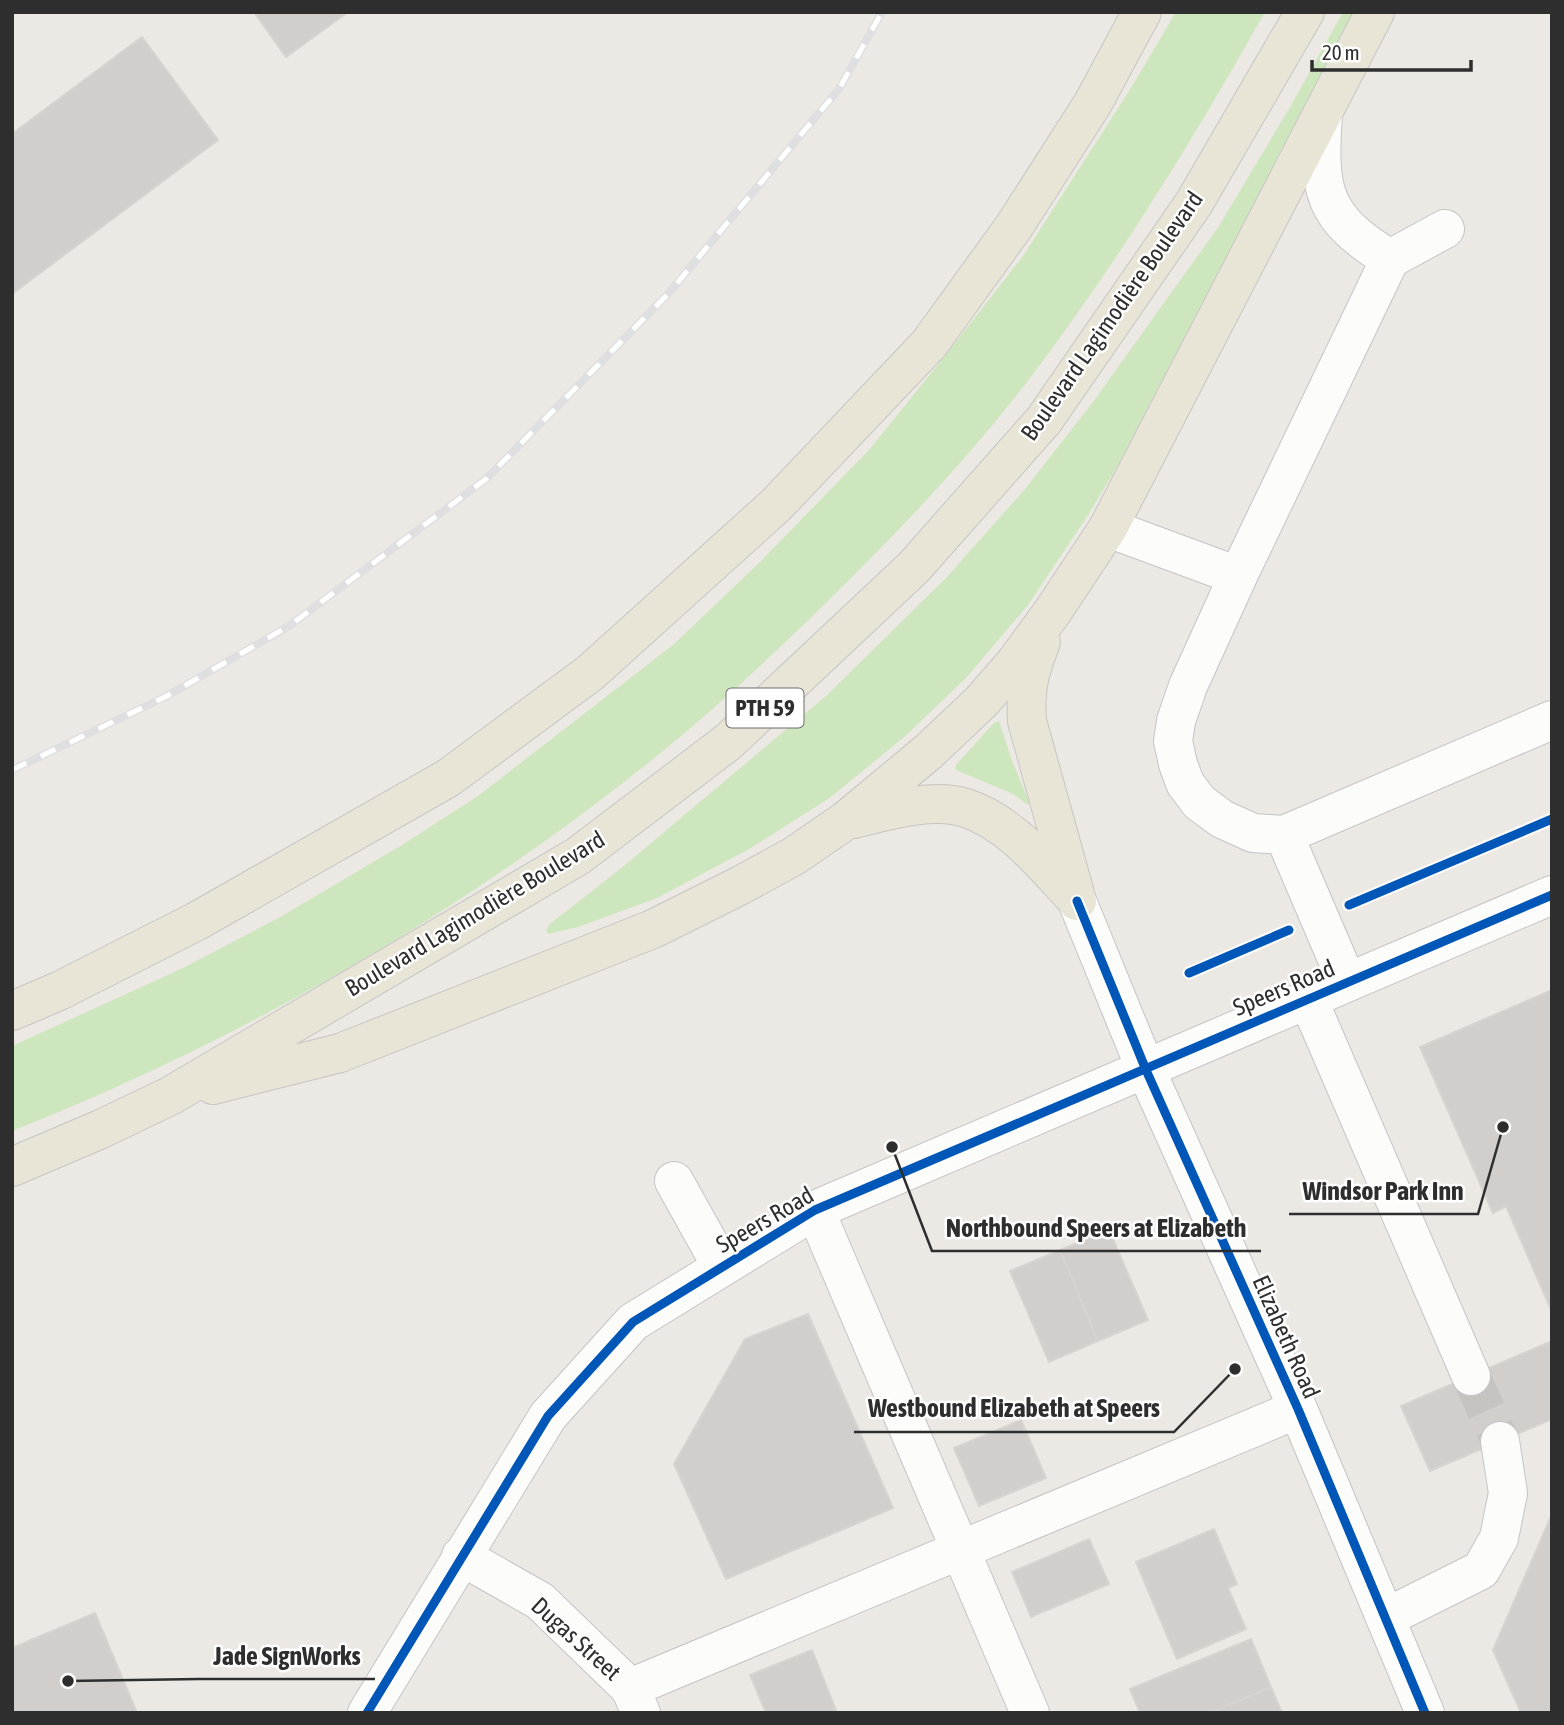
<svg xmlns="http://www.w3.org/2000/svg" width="1564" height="1725" viewBox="0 0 1564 1725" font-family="'Asap Condensed',sans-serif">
<rect width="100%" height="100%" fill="#ece8e4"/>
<path fill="#cee6be" d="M1176,12h89c-72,128 -149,253 -238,370 -58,75 -123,144 -191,211 -57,56 -116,112 -178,162 -194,157 -414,284 -646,376v-85l171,-78 99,-52 120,-71 76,-49 196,-152 86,-82 109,-112 71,-88 83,-106 108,-168z
M1343,12h10l-235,453 -28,47 -62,93 -62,73 -63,60 -72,59 -80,51 -94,50 -79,29 -30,7 -2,-4 4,-6 75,-59 202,-170 119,-117 79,-89 68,-87 126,-176 74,-124z
M999,721l12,37 18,44 -1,3 -15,-11 -57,-24 -1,-4 39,-43z"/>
<path fill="#d1cecb" stroke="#d7d4d0" stroke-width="2" d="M254,12h94l-62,45z
M142,37l76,103 -206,154v-160z
M1552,990v322l-46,-106 -13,7 -73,-166z
M1109,1230l39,90 -50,21 -38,-91z
M1060,1250l38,91 -49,21 -39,-91z
M808,1314l85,194 -167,71 -52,-115 71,-125z
M1552,1341v78l-122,52 -29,-65z
M1021,1420l25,58 -67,28 -25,-58z
M1552,1514v199h-31l-28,-63z
M1214,1529l23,55 -9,4 18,41 -69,30 -41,-97z
M1089,1539l20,45 -78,33 -19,-45z
M95,1613l42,100h-125v-65z
M1251,1639l20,48 -61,26h-70l-10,-24z
M812,1650l25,63h-71l-16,-38z
M1271,1687l11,26h-72z"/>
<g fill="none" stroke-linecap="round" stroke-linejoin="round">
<path stroke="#c6c3c0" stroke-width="38" stroke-dasharray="38 19" stroke-linecap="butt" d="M1471,1376l29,65"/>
<g stroke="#c5c4c5" stroke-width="40">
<path id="minor" d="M1323,113c-5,78 -2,104 67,146
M1108,528l130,48
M1284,835l-31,-2 -31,-14 -23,-17 -14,-19 -7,-19 -5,-23 3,-20 12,-35 50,-110 152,-317 55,-30
M1077,901l69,169 152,339 127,304
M1347,982l-63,-147 268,-115
M1308,999l163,377
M674,1181l48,86
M815,1210l215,503
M461,1556l79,45 90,87 11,25
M1385,1618l96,-48 18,-32 9,-45 -8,-52
M630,1688l668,-279
M367,1713l181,-297 85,-94 182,-112 737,-315"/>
</g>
<g stroke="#c6c5c4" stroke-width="40">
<path id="major" d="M1041,642c-12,31 -16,46 -14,79l50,180
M854,819c32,-8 79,-22 112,-11 45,15 77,56 108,89
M12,1011l47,-20 138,-70 251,-143 142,-105 186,-168 153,-161 86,-119 78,-122 49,-91
M213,1085l127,-32 313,-124 88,-44 53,-29 51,-35 83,-69 53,-50 34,-39 38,-52 55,-83 267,-516
M12,1167l89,-38 69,-33 408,-240 150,-114 186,-175 130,-147 150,-217 111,-191"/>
</g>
<use href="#minor" stroke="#fcfcfb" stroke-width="38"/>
<use href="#major" stroke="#e8e4d6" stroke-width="38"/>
<g stroke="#dfdfe1" stroke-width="8">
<path id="rail" d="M12,770l153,-73 124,-71 197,-147 182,-185 171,-205 43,-77"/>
</g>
<use href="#rail" stroke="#fff" stroke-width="5" stroke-dasharray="16" stroke-linecap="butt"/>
<g stroke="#fff" stroke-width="13">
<path id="cycleway" d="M1077,901l69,169 152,339 127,304
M1349,905l203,-86
M1189,973l100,-43
M367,1713l181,-297 85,-94 182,-112 737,-315"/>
</g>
<use href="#cycleway" stroke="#0057b8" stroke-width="9"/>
</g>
<g text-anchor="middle" stroke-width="5" stroke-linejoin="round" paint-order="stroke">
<rect fill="#fff" stroke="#6d6d6d" stroke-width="2" x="726.5" y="688.5" width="77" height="39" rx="5"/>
<g font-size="23" font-weight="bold" fill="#2e2e2e">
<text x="765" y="716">PTH 59</text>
</g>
<g font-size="24" fill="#2e2e2e" stroke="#fff">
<text transform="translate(1112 316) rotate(-55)" y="8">Boulevard Lagimodière Boulevard</text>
<text transform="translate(475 914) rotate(-31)" y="8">Boulevard Lagimodière Boulevard</text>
<text transform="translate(1284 988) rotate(-23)" y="8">Speers Road</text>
<text transform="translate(765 1220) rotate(-30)" y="8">Speers Road</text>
<text transform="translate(1286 1337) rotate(66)" y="8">Elizabeth Road</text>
<text transform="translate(576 1639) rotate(42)" y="8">Dugas Street</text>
</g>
</g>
<path fill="none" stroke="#2e2e2e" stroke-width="2.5" d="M1503 1127L1478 1214H1289M892 1147L932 1251H1261M1235 1369L1174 1432H854M68 1681L199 1679H375"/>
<g fill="#2e2e2e" stroke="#fff" stroke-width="2.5">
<circle cx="1503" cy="1127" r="7"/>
<circle cx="892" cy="1147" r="7"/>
<circle cx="1235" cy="1369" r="7"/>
<circle cx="68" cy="1681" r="7"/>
</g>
<g font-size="26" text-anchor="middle" font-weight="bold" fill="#2e2e2e" stroke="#fff" stroke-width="5" stroke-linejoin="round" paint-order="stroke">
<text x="1383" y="1200">Windsor Park Inn</text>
<text x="1096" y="1237">Northbound Speers at Elizabeth</text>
<text x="1014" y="1417">Westbound Elizabeth at Speers</text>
<text x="287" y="1665">Jade SignWorks</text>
</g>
<rect width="1564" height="1725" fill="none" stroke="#2e2e2e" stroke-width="28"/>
<path d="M1312 60v10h159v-10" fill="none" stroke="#2e2e2e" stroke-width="3.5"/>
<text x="1322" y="60" font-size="21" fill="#2e2e2e" stroke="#ffffff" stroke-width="5" paint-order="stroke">20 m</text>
</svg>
